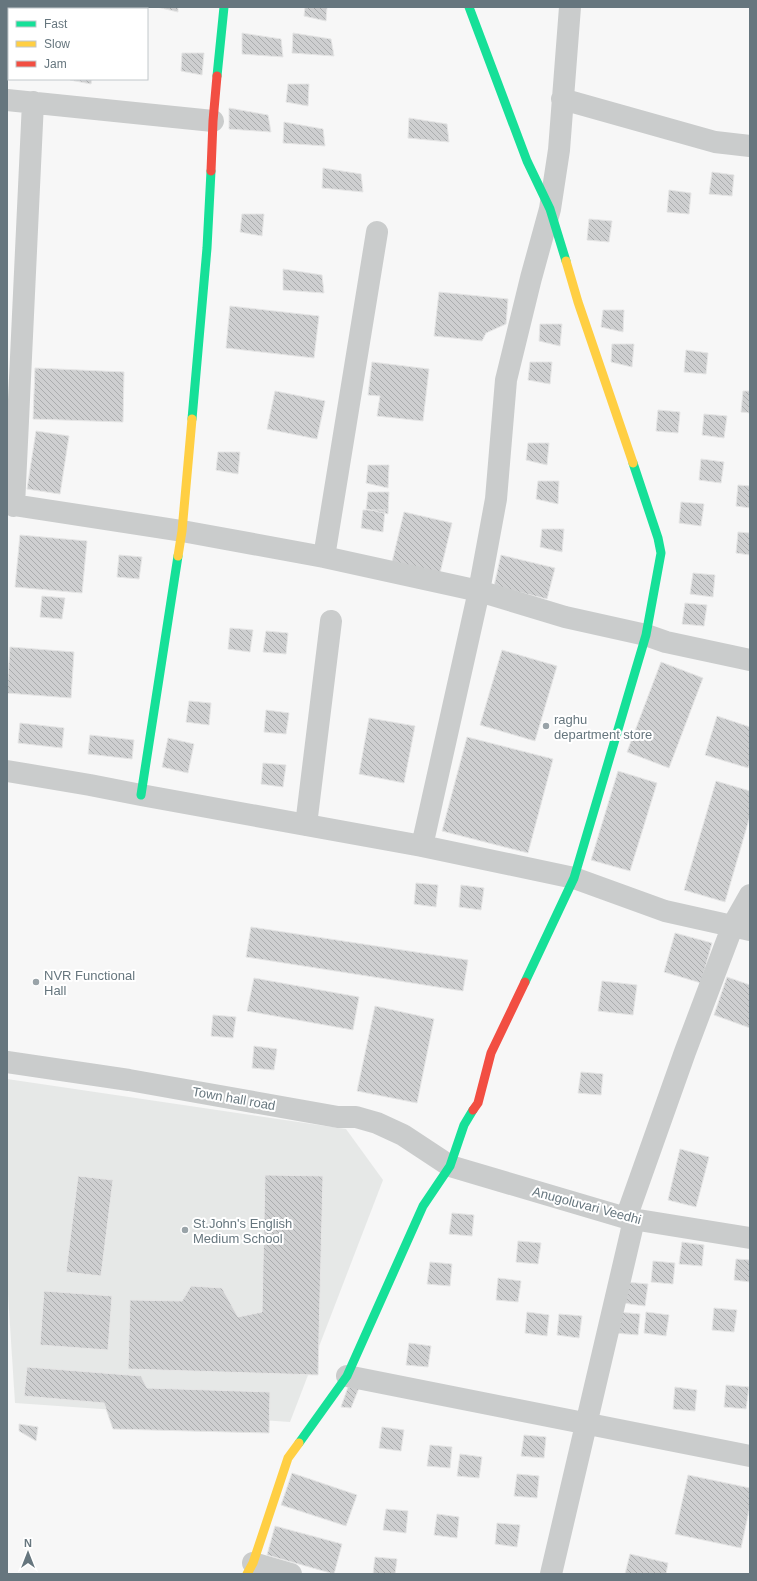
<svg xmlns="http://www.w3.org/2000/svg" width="757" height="1581" viewBox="0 0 757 1581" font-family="Helvetica,sans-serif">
<defs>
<pattern id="building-back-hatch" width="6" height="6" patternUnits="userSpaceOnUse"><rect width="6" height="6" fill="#cecfd0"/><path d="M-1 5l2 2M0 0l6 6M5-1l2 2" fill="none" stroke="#abadae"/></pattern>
</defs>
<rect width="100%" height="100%" fill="#f7f7f7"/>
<path fill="#e6e8e7" d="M7,1079l339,50 37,51 -93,242 -275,-19 -8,-124z"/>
<path fill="url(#building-back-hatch)" stroke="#e6e6e6" d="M157,7h21v5z
M305,7h22l-1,14 -22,-5z
M242,33l39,6 2,18 -41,-3z
M293,33l38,6 3,17 -42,-3z
M182,53h22l-2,22 -21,-4z
M70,79h22l-1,5 -21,-4z
M288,84h21l-1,22 -22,-4z
M229,108l39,7 3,17 -42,-3z
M409,118l38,6 2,18 -41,-4z
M284,122l39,7 2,17 -42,-3z
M323,168l38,6 2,18 -41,-4z
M712,172l22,3 -2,21 -23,-2z
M669,190l22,3 -2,21 -22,-2z
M242,214h22l-2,22 -22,-4z
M589,219l23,2 -3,21 -22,-2z
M283,269l39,6 2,18 -41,-3z
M439,292l69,7 -2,25 -20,9 -4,8 -48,-5z
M230,306l89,10 -5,42 -88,-10z
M603,310h21l-1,22 -22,-5z
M540,324h22l-2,22 -21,-5z
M612,344h22l-2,23 -21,-5z
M686,350l22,3 -2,21 -22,-2z
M372,362l57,7 -6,52 -46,-5 3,-20 -12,-1z
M530,362h22l-2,22 -22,-4z
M35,368l89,4 -1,50 -90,-3z
M275,391l50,10 -8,38 -50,-10z
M743,391h7v22l-9,-1z
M658,410l22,2 -2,21 -22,-2z
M704,414l23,2 -3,22 -22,-3z
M36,431l33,5 -9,58 -33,-5z
M528,443h21l-2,22 -21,-5z
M218,452h22l-2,22 -22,-4z
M701,459l23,3 -3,21 -22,-3z
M368,465h21l-1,23 -22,-5z
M538,481h21l-1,23 -22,-5z
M738,485l12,1v22l-14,-2z
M368,492h21l-1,22 -22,-5z
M681,502l23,2 -3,22 -22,-3z
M363,510h22l-2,22 -22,-4z
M404,512l48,11 -12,50 -48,-11z
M542,529h22l-2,23 -22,-5z
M738,532l12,1v22l-14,-2z
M20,535l67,6 -5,52 -67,-6z
M119,555l23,2 -3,22 -22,-2z
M501,555l54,13 -8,31 -53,-13z
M693,573l22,2 -2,22 -23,-3z
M42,596l23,2 -3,21 -22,-2z
M685,603l22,2 -3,21 -22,-2z
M230,628l23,2 -3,22 -22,-3z
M266,631l22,2 -2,21 -23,-2z
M10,647l64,5 -3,46 -64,-5z
M502,650l55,16 -22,75 -55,-16z
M661,662l42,16 -34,90 -42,-16z
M189,701l22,2 -2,22 -23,-3z
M266,710l23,3 -3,21 -22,-2z
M717,716l33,11v36l-2,5 -43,-13z
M369,718l46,8 -11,57 -45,-9z
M20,723l44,5 -2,20 -44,-5z
M90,735l44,5 -2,19 -44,-5z
M467,737l86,22 -25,94 -86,-22z
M168,738l26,6 -6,29 -26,-6z
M263,763l23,2 -3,22 -22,-3z
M618,771l39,12 -27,88 -39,-11z
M716,781l34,10v25l-25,86 -41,-12z
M416,883l22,2 -2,22 -22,-3z
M461,885l23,3 -3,22 -22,-3z
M251,927l217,33 -5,31 -217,-34z
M675,933l37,10 -11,40 -37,-11z
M727,977l23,8v43l-36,-13z
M254,978l105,19 -6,33 -106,-19z
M602,981l35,4 -4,30 -35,-4z
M375,1006l59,13 -17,84 -60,-12z
M213,1015l23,2 -3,21 -22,-2z
M254,1046l23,3 -3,21 -22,-2z
M581,1072l22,2 -2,21 -23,-2z
M680,1149l29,8 -13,50 -28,-7z
M265,1175l58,1 -5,199 -190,-6 2,-69 52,1 9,-15 31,2 16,29 24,-5z
M78,1176l35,4 -12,96 -35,-4z
M452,1213l22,2 -2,21 -23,-2z
M518,1241l23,2 -3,21 -22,-2z
M682,1242l22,3 -2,21 -23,-2z
M736,1259l14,1v22l-16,-2z
M653,1261l22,2 -2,21 -22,-2z
M430,1262l22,2 -2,22 -23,-2z
M498,1278l23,3 -3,21 -22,-2z
M625,1282l23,2 -3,22 -22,-3z
M44,1291l68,5 -4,54 -68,-5z
M714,1308l23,2 -3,22 -22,-2z
M527,1312l22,3 -2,21 -22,-3z
M618,1312l22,2 -2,21 -23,-2z
M646,1312l23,3 -3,21 -22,-3z
M559,1314l23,2 -3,22 -22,-3z
M409,1343l22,3 -3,21 -22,-2z
M27,1367l114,9 6,12 123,4 -1,41 -156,-4 -9,-26 -80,-7z
M726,1385l23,2 -3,22 -22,-2z
M348,1387l11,1 -8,20 -10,-1z
M675,1387l22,3 -2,21 -22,-2z
M19,1424l19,3 -2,14 -17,-10z
M382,1427l22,3 -3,21 -22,-3z
M524,1435l22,2 -2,21 -23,-2z
M430,1445l22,2 -2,21 -23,-2z
M460,1454l22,3 -3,21 -22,-2z
M292,1473l65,22 -11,31 -65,-21z
M517,1474l22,2 -2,22 -23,-2z
M688,1475l62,13v18l-9,42 -66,-14z
M386,1509l22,2 -2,22 -23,-3z
M437,1514l22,3 -2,21 -23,-3z
M497,1523l23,2 -3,22 -22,-3z
M275,1526l67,18 -8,30 -67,-19z
M630,1554l38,9 -2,11h-41z
M375,1557l22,2 -2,15h-22z"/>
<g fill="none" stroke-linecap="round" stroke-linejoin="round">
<path stroke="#cacccc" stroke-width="22" d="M562,99l153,43 35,4
M7,100l206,21
M7,504l175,27 142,26 155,34 86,26 81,18 20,7 84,18
M14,506l19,-404
M324,557l53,-325
M7,771l83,14 51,10 281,51 152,32 91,33 85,19
M306,825l25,-204
M422,846l57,-255 17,-92 10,-119 25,-102 19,-69 9,-59 11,-143
M7,1062l122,18 209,37h18l21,6 26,12 47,31 176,52 124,20
M626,1218l59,-166 48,-127 17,-30
M347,1376l403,80
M253,1563l38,11
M551,1574l83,-354"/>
<path stroke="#16e098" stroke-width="9" d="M469,7l58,154 23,48 16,52
M217,76l7,-69
M192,419l15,-171 4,-77
M141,795l37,-239
M525,982l49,-104 72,-243 15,-82 -3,-15 -25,-75
M299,1443l48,-67 76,-170 27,-40 14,-41 9,-15"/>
<path stroke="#ffcf43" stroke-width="9" d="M566,261l12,41 55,161
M178,556l4,-25 10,-112
M247,1574l6,-11 35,-105 11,-15"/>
<path stroke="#f24e42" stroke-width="9" d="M211,171l2,-50 4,-45
M473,1110l5,-7 13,-50 34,-71"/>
</g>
<g fill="#99a3a8" stroke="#fff" stroke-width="1.5">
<circle cx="546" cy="726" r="4"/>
<circle cx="36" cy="982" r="4"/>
<circle cx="185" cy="1230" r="4"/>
</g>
<g text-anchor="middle" stroke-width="4" stroke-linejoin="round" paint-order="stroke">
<g font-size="13" fill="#66767e" stroke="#fff" text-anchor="start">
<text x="554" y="724">raghu<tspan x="554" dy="15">department store</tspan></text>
<text x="44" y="980">NVR Functional<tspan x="44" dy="15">Hall</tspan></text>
<text x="193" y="1228">St.John's English<tspan x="193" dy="15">Medium School</tspan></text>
</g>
<g font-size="13" fill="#66767e" stroke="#fff">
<text transform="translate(234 1098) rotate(10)" y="5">Town hall road</text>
<text transform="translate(587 1205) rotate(15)" y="5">Anugoluvari Veedhi</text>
</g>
</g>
<rect width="757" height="1581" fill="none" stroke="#66767e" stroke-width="16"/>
<rect x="8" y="8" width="140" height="72" fill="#ffffff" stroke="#c2c8cb"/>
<rect x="16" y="21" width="20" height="6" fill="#16e098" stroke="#c2c8cb"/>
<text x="44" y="28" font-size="12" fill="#66767e">Fast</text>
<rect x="16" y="41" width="20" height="6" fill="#ffcf43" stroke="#c2c8cb"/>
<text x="44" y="48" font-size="12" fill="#66767e">Slow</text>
<rect x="16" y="61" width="20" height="6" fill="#f24e42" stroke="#c2c8cb"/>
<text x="44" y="68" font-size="12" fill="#66767e">Jam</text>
<g transform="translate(28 1553)" stroke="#ffffff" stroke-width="3" paint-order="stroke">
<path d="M0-3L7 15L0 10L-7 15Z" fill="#66767e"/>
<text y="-6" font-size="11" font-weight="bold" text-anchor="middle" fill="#66767e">N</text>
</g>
</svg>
